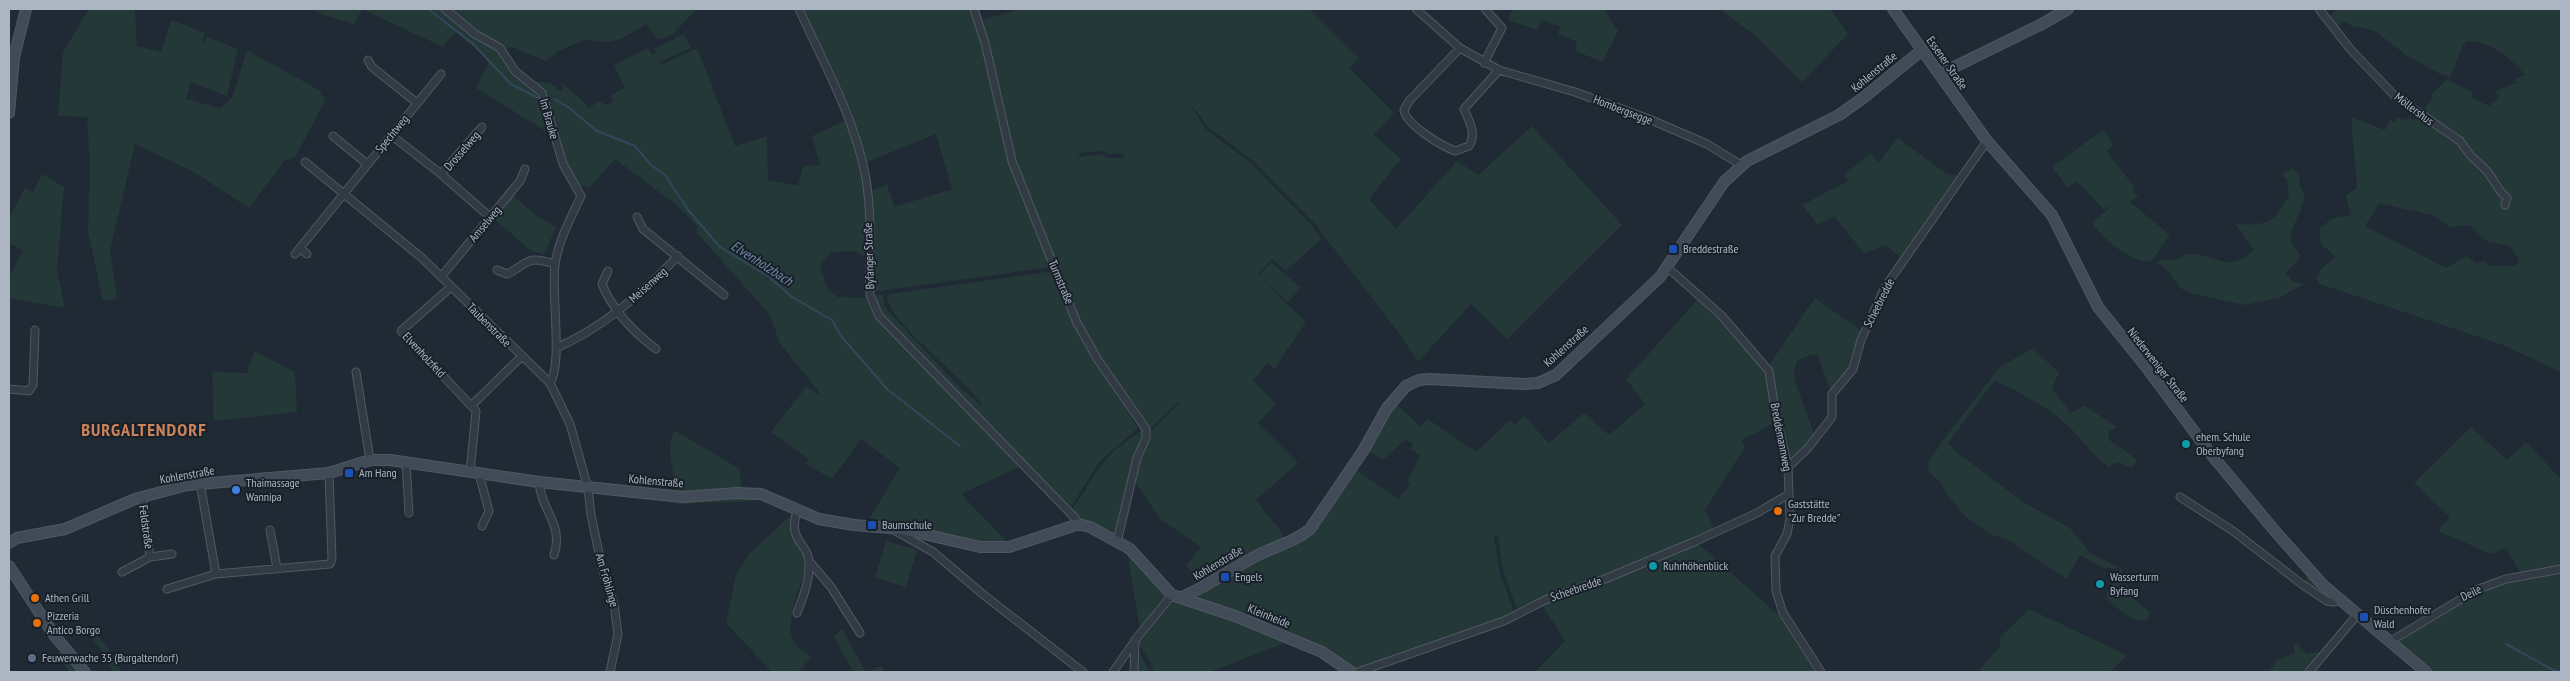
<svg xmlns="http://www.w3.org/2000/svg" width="2570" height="681" viewBox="0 0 2570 681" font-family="'PT Sans Narrow',sans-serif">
<rect width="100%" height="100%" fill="#1f2a34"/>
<path fill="#243837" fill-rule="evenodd" d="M89,9h46l2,37 24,6 10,-32 34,13 -4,14 6,-10 31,12 -11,47 -36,-14 -5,17 34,9 12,-10 15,-48 72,40 6,11 -30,56 -11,4 -35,47 -55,-36 -59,-28 -25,106 7,49 -9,2 -6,-3 -14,-67 2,-66 -3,-48 -29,-1 5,-64z
M313,9h130l51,37 43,44 6,10 9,35 -76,-47 14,-28 -35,-28 -12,15 -79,-37 -3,1 -7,13 -33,-10z
M446,9h251l-24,25 -15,6 -12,-16 -25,15 -15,3 -21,-2 -25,10 -15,11 -32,-14 -9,2 -28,-17z
M802,9h169l12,37 27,110 42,111 -180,25 -2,-101 17,-7 7,23 58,-18 -16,-55 -71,29z
M1018,9h292l49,49 -10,10 45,45 -20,22 27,24 -32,40 27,30 61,-68 21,14 54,-49 90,99 -115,114 -36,-35 -53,58 -17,-26 -86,-112 -62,-63 -45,-34 -22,-29 20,31 45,34 62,64 8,12 -35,32 -14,-12 -15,16 49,47 -32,47 -7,-6 -14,18 23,23 -18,19 40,40 -42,37 28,35 -3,6 -81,44 -14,-20 15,-18 -41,-28 -25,-38 2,-16 10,-30 33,-33 -1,-1 -31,30 -50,-73 -19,-36 -62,-151 -37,-150zM1100,151l8,3 15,-1 2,5h-17l-8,-4 -19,3 -3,-4z
M1513,9h91l14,22 -15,31 -28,-11 2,-9 -19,-8 2,-7 -19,-7 -3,10 -30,-10z
M1719,9h111l18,25 -46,48 -46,-46z
M2338,9h223v363l-58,-27 -183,-61 -4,-6 6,-10 14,-11 -15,-13 -2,-15 12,-10 20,-4 -5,-20 11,-7 -6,-71 34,13 5,-10 4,2 4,-5 8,4 2,-3 7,2 17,-21 -1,-5 19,-17 -10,-3 -34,-19 -31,-24 -23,-5 -9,-5 -6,6 -9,-10zM2467,41c23,0 44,17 58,34l-12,5 5,2 -24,10 6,4 -11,10 -17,-8v-6l-23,-11 13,-35zM2379,203l56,13 14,11 21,-2 16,16 22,5 11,13 -3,7h-25l-7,-5 -8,2 -9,-7 -21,12 -81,-42z
M684,34l7,14 -31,14 1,3 36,-17 38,98 32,-10 1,44 30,6 5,-20 17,-1 -8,-29 34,-16 19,67 2,70 -15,-6 -21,1 -11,14 7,22 10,9 32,1 4,12 148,156 -60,28 47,49 -29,1 -73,-18 -38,-5 32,-53 -39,-29 -29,40 -26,-15 3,-5 -38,-27 35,-45 16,9 -43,-54 -8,-26 -74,-83v-8l-22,-21 -60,-45 -26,29c-35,-8 -30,-68 -43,-94 -3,-5 -10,-9 -14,-13l18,2 10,8 3,-2 -2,-7 24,21 3,6 11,-8 7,4 7,-3 -2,-7 14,-7 -11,-23 34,-17 4,7 4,-2 -2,-4z
M2103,130l11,14 -7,7 28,37 -2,2 5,6 -8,6 40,33 -19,26c-20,2 -48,-22 -59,-38l22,-19 -10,6 -27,-29 -9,7 -16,-21z
M1898,138l49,36 14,2 -59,83 -16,-14 -22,8 -30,-37 -16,9 -16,-20 46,-24 -4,-6 26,-22 9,9z
M2292,168l7,6 1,13 5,7c-2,17 -13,29 -15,46l11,16 -15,17 6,8 12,3 -25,14 -34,7 -51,-11 -14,-6 -12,-17 -7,-6 -5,-2c8,-5 13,-2 22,-4 4,-1 7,-5 10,-5 28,-1 39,21 66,-4l-19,-26c15,1 33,2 42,-10 5,-7 5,-11 12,-17l-2,-18 -4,-2 1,-4z
M42,174l22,13 -7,83 8,38 -56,-10v-21l14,-26 -14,-8v-25l16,-30 8,4z
M512,194l22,20 22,13 -12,28 -14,-5 -36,-31z
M1271,262l30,26 -13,14 -30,-26z
M1054,271l30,67 -2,1 56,89 -39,34 -29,47 -190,-196 -7,-17 10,-2 1,11 4,6 72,76 23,20c-14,-26 -96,-86 -96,-110l3,-3z
M1699,298c17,17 63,57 69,79 4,14 5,31 7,46l-34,17 4,7 -40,63 10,20 -21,10 90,80 35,52h-284l30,-31 -26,-41 -21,12 -15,-42 -5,-33 -4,-2 5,34 16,47 -161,56 -156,-73 1,-5 69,-39 34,-15 16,-14 37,-57 43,30 12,-14 -4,-8 3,1 11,-23 -10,-6 3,-4 -7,-6 -23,21 -15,-9 25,-50 27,25 8,-7 48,33 34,-32 5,5 9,-9 25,27 35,-30 25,22 36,-31 -19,-25z
M1815,298l48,34 -12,38 -20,22 -13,-36 -4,-2 -17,6 -3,11 1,10 20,56 -25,26 -11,-40 -4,-35 -6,-23z
M2033,348l26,25 -7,16 19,24 14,-7 32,21 -9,5 1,8 29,20 -7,8 -14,-6 -8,5c-18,-12 -28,-30 -44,-44 -20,-18 -46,-30 -70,-43l-47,63 6,7 69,52 47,26 20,25 28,14 -3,2 -9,-2 -1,2 -25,-14 -12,22 -3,1 -57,-38 -18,-6 -24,-17 -23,-28v-4l-15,-14 1,-10 15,-22 56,-72z
M254,351l41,21 2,40 -83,9 -2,-49 35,1z
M2471,427l36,33 19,-18 35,37v193h-131l-30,-27v-7l65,-42 57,-20 -16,-28 -15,6 -53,-23 12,-14 -36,-34z
M1143,429l1,4 -28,102 -36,-17 -8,-8 30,-46 13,-14z
M674,430l66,39 1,17 23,13 -22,3 -66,2c2,-25 -12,-52 -2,-74z
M792,514l-1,17 17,31c-6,20 -25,61 -14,80 3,6 12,11 18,15l-14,15h-26l-46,-49 10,-48 13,-21z
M886,541l31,9 -11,37 -31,-9z
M1127,551l40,46 -27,32z
M2122,568l-3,18 31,27 -3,7c-15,3 -33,-13 -41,-24l12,-25z
M2310,574l23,23 -2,3 -28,-17z
M1175,599l60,21 53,22 -79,30h-55l-4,-10 -13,-21 27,-33z
M2029,609l98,46 -17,17h-132l22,-26 -1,-8z
M91,627l24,30 6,15h-6l-7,-7 3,-3 -25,-31z
M842,629l24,43 15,-6 4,6h-32l-19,-36z
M2297,643l10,11 13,-2 4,3 -16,17h-39l8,-12 18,-7 -2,-9z
M1136,645l14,27h-13z
M64,648l21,24h-15l-14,-17z"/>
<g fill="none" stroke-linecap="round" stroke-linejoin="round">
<path stroke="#33475b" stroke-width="2" d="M428,9l44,34 39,41 29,15
M554,99l14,8 29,24 38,15 16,19 14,10 24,36 31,36 48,29 24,21 40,23 9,16 46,53 73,57
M2506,644l47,26 8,2"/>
<g stroke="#505963" stroke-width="9">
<path id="street" d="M445,9l30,25 25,14 15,23 27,22 21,71 18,32c-10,22 -23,45 -26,69 -4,29 8,98 -5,118
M799,9c23,51 53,104 65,160 9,40 5,85 6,126l9,21 196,202 4,6
M974,9l11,34 27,118 43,108 22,54 21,37 48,69v9l-9,20 -20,84
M1416,9l44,39 39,22 76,22 74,27 58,25 34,21
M2319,9l32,41 44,46 65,45 10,14 17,16 14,21 6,6 -2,7
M1460,48l-51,53 -5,9c2,15 38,36 51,41l14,-5c8,-13 0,-25 -5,-37l35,-39
M368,60l4,7 45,36
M1484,63l18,-35 -17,-19
M391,135l50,39 49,43
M333,136l34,28
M305,162l117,96 128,125 20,41 18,64 3,27 12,57 11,32 4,30 -8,38
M441,174l41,-47
M637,217l6,12 81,66
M300,248l7,6
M295,254l146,-180
M1668,268l53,47 48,56 7,45 12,51 2,52 -3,15 -12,22 1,35 7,22 38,59
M497,270l10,4c24,-12 18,-19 48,-10
M608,271l-6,13c11,27 30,47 54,65
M441,277l79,-96 5,-12
M451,287l-50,44 75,80 -6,61
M556,348c47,-20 87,-55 122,-92
M356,372l14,88
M9,389l20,2 4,-6 2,-55
M472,405l49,-48
M406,462l3,51
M1788,467l20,-19 24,-31v-23l21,-25 8,-29 24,-53 102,-146
M479,474l10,37 -7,15
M539,482c2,29 25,42 15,73
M200,483l16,91
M142,497l8,60
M2180,497l53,34 70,54 24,16 7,1 6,-2
M270,530l7,38
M894,530l39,22 52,44 98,76
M809,561l22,26 29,46
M122,572l28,-15 22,-3
M167,589l49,-15 114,-10 2,-5 -3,-86
M797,613c6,-16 13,-33 12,-50 0,-20 -22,-21 -12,-52
M2391,641l85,-51 30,-11 55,-10
M1113,672l21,-30
M1134,672l1,-32 37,-45
M1358,672l146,-51 41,-21 60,-21 91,-38 61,-28 32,-19
M2309,672l48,-57"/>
</g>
<g stroke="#505963" stroke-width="12">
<path id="secondary" d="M1893,9l94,132 65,74 46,92 49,61 63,85 64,77 49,55 103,87
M1940,74l102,-50 26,-15
M9,113l5,-56 12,-48
M9,543l8,-5 48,-9 70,-30 52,-14 142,-12 41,-13h20l149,22 143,15 55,-4 24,1 58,25 35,6 48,4 78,18h29l70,-23 11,3 40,22 42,46 63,21 87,36 29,20
M9,566l45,69 31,37
M1180,598c28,-12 51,-29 78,-43 17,-9 37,-13 52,-26l53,-78 24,-43 19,-22 13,-6 11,-1 94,5 14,-1 18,-8 104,-98 64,-95 23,-21 92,-46 24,-17 59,-48"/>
</g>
<use href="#street" stroke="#323b44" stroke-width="7"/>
<use href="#secondary" stroke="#404b57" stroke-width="10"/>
</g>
<g fill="#1a4fb4" stroke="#182029" stroke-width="2">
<rect x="1668" y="244" width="10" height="10" rx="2.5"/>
<rect x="344" y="468" width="10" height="10" rx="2.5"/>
<rect x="867" y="520" width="10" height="10" rx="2.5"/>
<rect x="1220" y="572" width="10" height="10" rx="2.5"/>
<rect x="2359" y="612" width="10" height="10" rx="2.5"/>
</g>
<g fill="#0f9aa8" stroke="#182029" stroke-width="2">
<circle cx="2186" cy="444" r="5"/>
<circle cx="1653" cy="566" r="5"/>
<circle cx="2100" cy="584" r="5"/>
</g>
<circle fill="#3f7fe0" stroke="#182029" stroke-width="2" cx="236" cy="490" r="5"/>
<g fill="#e8710a" stroke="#182029" stroke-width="2">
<circle cx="1778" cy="511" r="5"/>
<circle cx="35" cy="598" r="5"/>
<circle cx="37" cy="623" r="5"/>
</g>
<circle fill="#5c6f8a" stroke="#182029" stroke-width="2" cx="32" cy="658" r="5"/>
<g text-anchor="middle" stroke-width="4" stroke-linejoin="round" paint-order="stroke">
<g font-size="12" fill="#acb6c2" stroke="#182029">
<text transform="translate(1947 63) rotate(55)" y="4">Essener Straße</text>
<text transform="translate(1874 72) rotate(-40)" y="4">Kohlenstraße</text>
<text transform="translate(2414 109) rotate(37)" y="4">Möllershus</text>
<text transform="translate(1623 110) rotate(21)" y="4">Hombergsegge</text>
<text transform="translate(549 119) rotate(74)" y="4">Im Brauke</text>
<text transform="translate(392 134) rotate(-51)" y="4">Spechtweg</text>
<text transform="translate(462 151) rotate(-49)" y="4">Drosselweg</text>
<text transform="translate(485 224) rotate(-50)" y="4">Amselweg</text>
<text transform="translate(869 256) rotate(-92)" y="4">Byfanger Straße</text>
<text transform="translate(1061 282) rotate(67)" y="4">Turmstraße</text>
<text transform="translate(648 285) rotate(-42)" y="4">Meisenweg</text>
<text transform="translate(1879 303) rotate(-63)" y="4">Scheebredde</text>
<text transform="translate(489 325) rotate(45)" y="4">Taubenstraße</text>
<text transform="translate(1566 346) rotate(-42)" y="4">Kohlenstraße</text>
<text transform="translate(424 355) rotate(47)" y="4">Elvenholzfeld</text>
<text transform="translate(2158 365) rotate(52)" y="4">Niederweniger Straße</text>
<text transform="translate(1781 437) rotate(79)" y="4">Breddemannweg</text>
<text transform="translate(187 475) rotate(-10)" y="4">Kohlenstraße</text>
<text transform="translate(656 481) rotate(5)" y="4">Kohlenstraße</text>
<text transform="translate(146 527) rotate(82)" y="4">Feldstraße</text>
<text transform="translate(1218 563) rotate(-31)" y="4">Kohlenstraße</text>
<text transform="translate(607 580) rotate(74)" y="4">Am Fröhlinge</text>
<text transform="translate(1576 589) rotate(-19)" y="4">Scheebredde</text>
<text transform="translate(2471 593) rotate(-26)" y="4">Deile</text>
<text transform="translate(1269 616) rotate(22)" y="4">Kleinheide</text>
</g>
<g font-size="12" fill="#acb6c2" stroke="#182029" text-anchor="start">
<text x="1683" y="253">Breddestraße</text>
<text x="2196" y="441">ehem. Schule<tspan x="2196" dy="14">Oberbyfang</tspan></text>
<text x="359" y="477">Am Hang</text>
<text x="246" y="487">Thaimassage<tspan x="246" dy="14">Wannipa</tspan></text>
<text x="1788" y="508">Gaststätte<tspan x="1788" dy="14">"Zur Bredde"</tspan></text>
<text x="882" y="529">Baumschule</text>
<text x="1663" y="570">Ruhrhöhenblick</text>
<text x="1235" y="581">Engels</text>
<text x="2110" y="581">Wasserturm<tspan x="2110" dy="14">Byfang</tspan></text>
<text x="45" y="602">Athen Grill</text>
<text x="2374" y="614">Düschenhofer<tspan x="2374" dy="14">Wald</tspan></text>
<text x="47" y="620">Pizzeria<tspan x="47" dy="14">Antico Borgo</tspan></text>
<text x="42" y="662">Feuwerwache 35 (Burgaltendorf)</text>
</g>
<g font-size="14" font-style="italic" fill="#6e89a5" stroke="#182029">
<text transform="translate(762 263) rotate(33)" y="5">Elvenholzbach</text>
</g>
<g font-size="18" font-weight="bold" letter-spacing="1" fill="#ce845b" stroke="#182029">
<text x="144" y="436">BURGALTENDORF</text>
</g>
</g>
<rect width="2570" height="681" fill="none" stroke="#acb6c2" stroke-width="20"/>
</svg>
